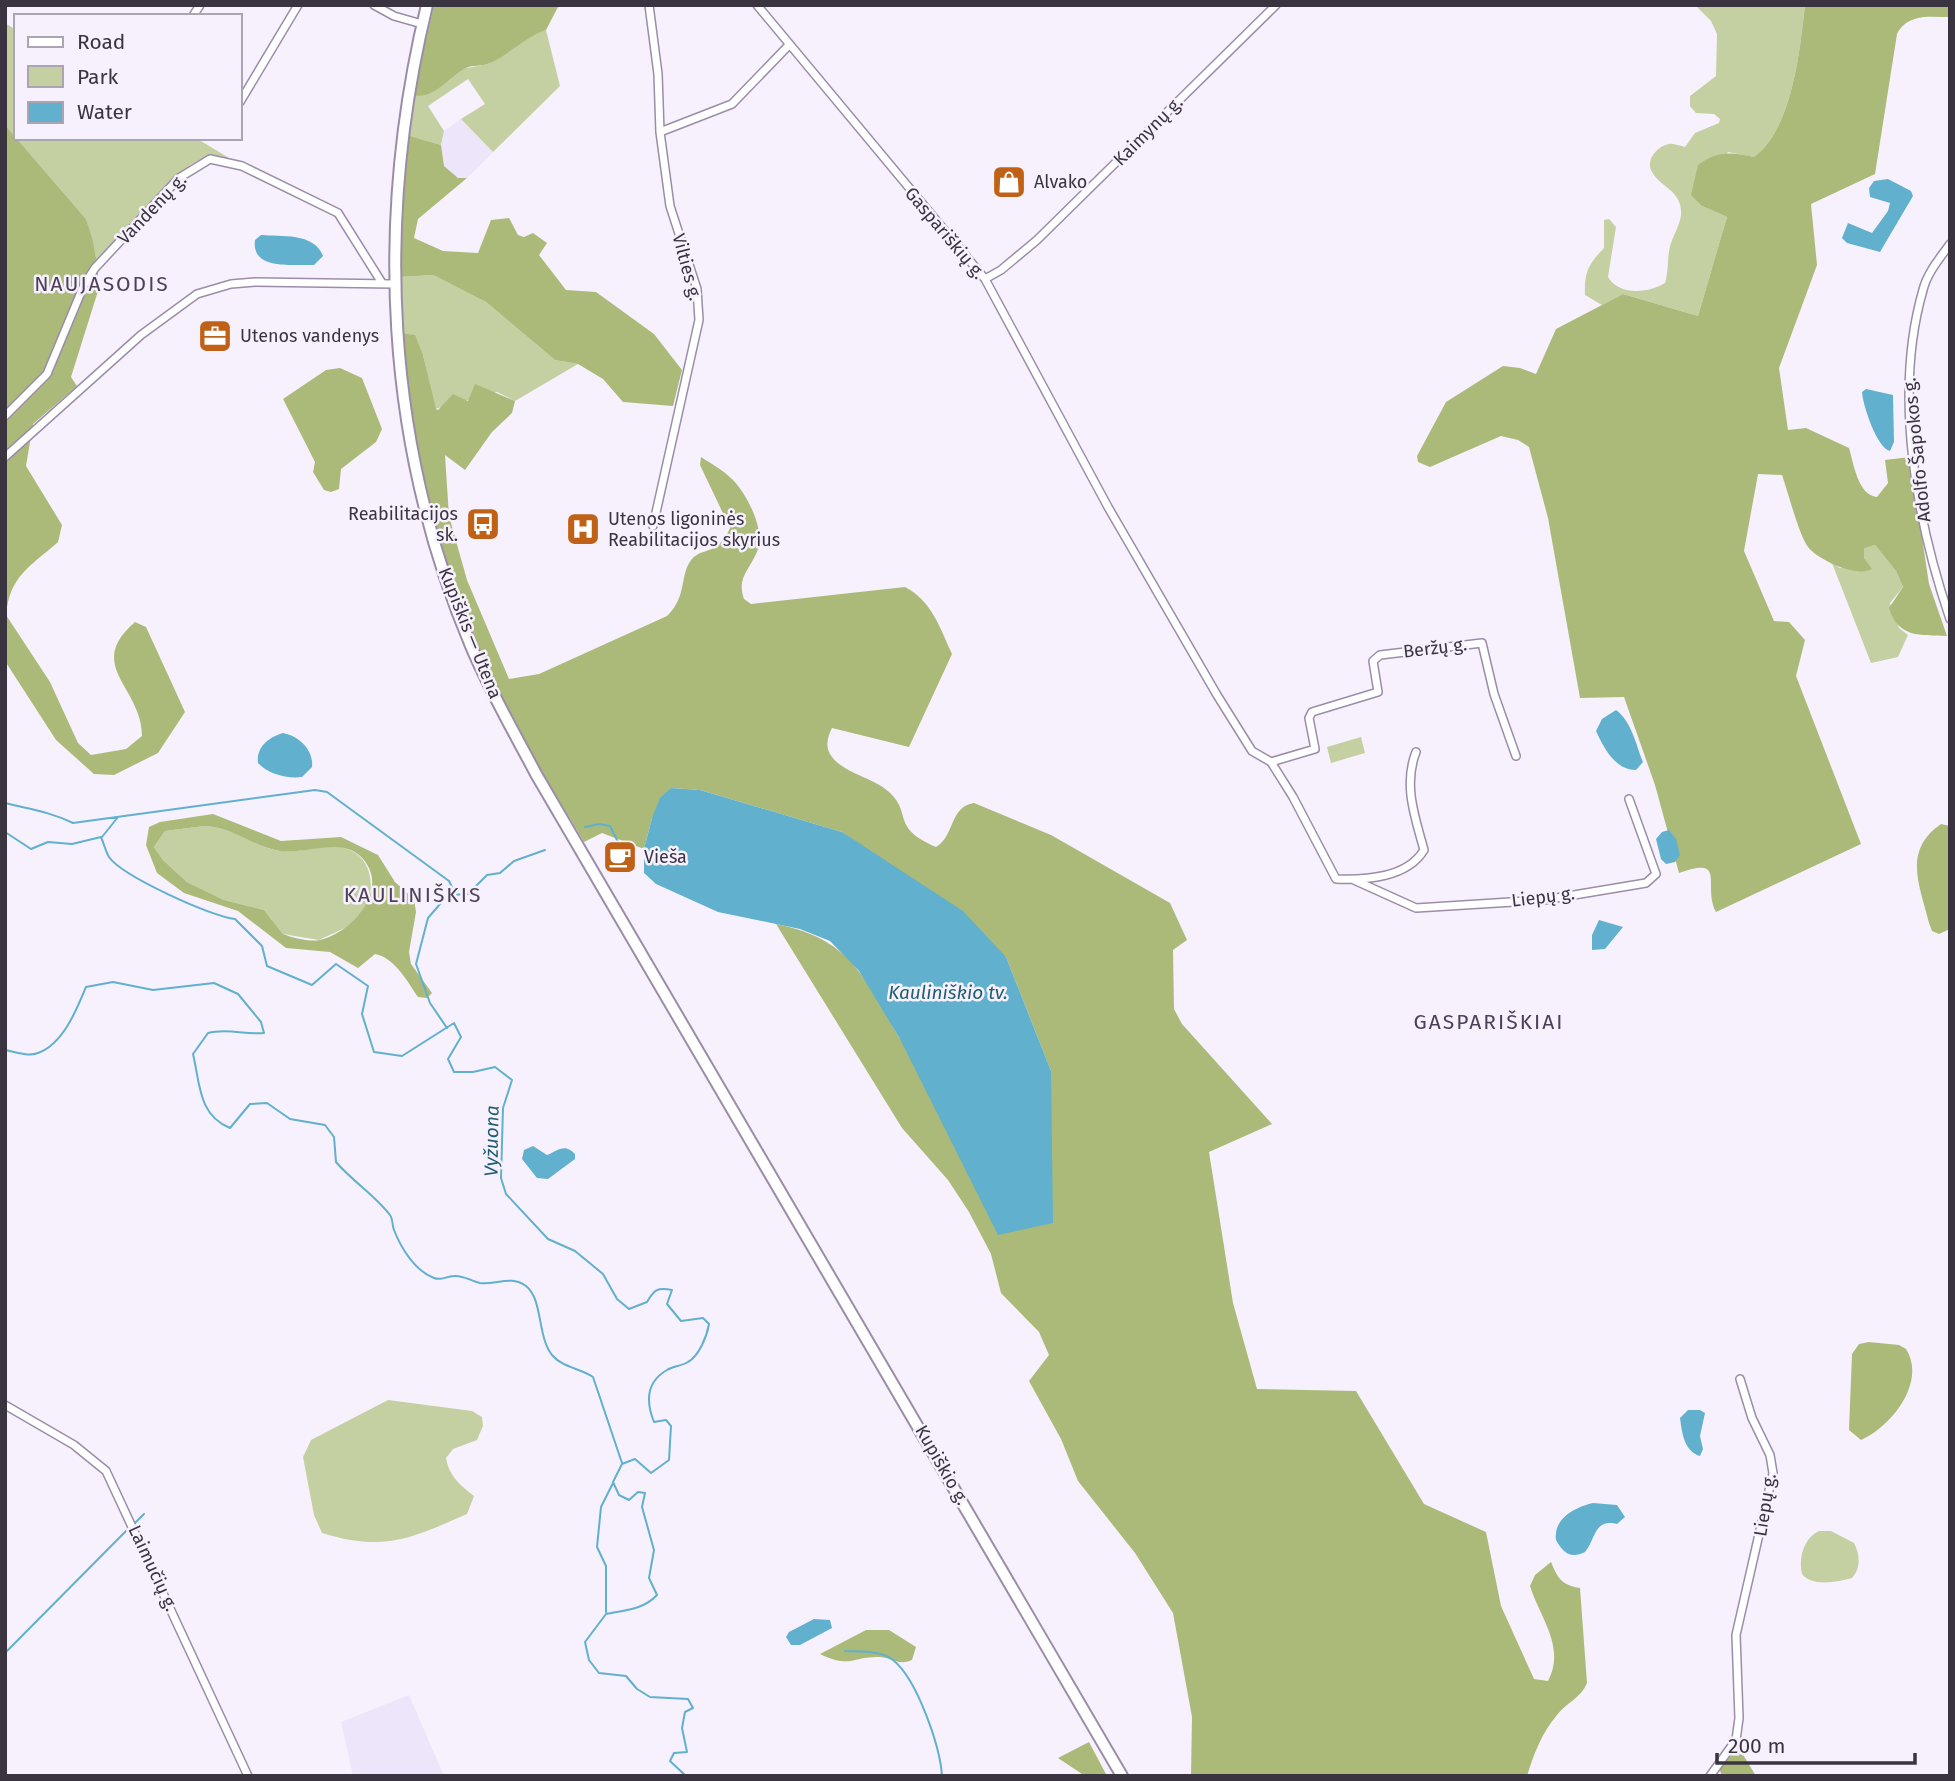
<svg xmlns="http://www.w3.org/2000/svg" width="1955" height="1781" viewBox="0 0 1955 1781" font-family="'Fira Sans',sans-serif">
<rect width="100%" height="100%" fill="#f7f1fd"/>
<path fill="#ede6fb" d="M461,119l32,33 -26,26h-9l-14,-12 -3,-21 3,-14z
M409,1695l35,81h-91l-12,-54z"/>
<path fill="#c4d0a1" d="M1695,5h110c-5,45 -13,125 -51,152l-26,-5 -26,54 25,11 -29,99 -75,-22 -21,11 -17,-10c-1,-24 4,-31 19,-47v-28l5,-1 7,8 -8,50c11,19 41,16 57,6 4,-13 2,-25 5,-37 3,-10 10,-21 11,-31 2,-24 -20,-27 -29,-43 -7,-11 5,-26 17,-28 4,-1 11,2 16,3l10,-14 24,-10 1,-4 -6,-5 -18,-1 -6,-7v-10l26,-20 1,-42 -6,-13z
M5,23l11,7v108l-11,-13z
M546,30l14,56 -67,66 -32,-33 24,-15 -17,-25 -40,27 16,25 -3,14 -34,-10 6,-40 17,-2 32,-24 26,-5 48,-31z
M16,138h180l38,23 -28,-5 -16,9 -93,96 -11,-42z
M433,275l53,27 69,58 23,4 -63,37 -18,-9 -62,17 -12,-54 -24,-22v-56z
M1875,545l21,26 7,16 -13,16 9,25 9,7 -10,22 -27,6 -39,-100 8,5 31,1 -7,-11v-11z
M1361,737l4,16 -34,10 -4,-16z
M205,826c28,1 48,21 76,25 20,3 45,-9 64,-3 31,9 33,51 12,71 -11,10 -25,15 -38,21l-36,-6 -19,-24 -40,-10 -37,-18 -24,-22 -9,-13 11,-16z
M388,1400l84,11 10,6 1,9 -6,14 -24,9 -7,9c3,18 14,27 28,38l-7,18c-57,25 -83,38 -145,19l-8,-18 -11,-58 8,-17z
M1819,1531h12l23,12c6,11 7,26 -2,35 -14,4 -40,9 -50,-4 -4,-16 2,-36 17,-43z"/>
<path fill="#abba79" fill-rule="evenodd" d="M434,5h125l-13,25c-21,7 -36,24 -56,33 -8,4 -18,1 -26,6 -16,9 -31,31 -51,26z
M1805,5h145v12c-21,0 -42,-4 -53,17l-22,140 -64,30 6,61 -38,103 9,62 18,-2 43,20c5,17 9,47 28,49l11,-14 -3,-23 25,-3 19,127 18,52c-27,-1 -49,2 -58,-28l14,-21 -7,-16 -21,-26 -11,3v10l8,11c-15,9 -54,-9 -64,-22 -9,-12 -20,-55 -26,-72l-24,-1 -14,77 30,70 15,1 16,18 -9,36 65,168 -145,68c-14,-26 12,-57 -37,-39l-24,-88 -31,-88 -44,1 -32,-180 -19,-71 -11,-7 -17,-4 -71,31 -12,-5 -1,-6 29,-54 57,-36 17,2 16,6 20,-45 67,-35 75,22 29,-99 -25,-11 -11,-11 7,-30c20,-14 32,-13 56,-8 38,-27 46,-107 51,-152z
M5,125l81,94 6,19 6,29v24l-27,86 6,9 -44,38 -7,42 36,59 -4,17c-28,25 -48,33 -52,73l44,67 28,61 13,12 35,-6 16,-13c0,-49 -58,-70 -7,-114l11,5 39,85 -27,41 -44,22 -20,-1 -38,-34 -51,-79z
M407,135l34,10 3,21 14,12h9l-49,41 -4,19 29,13 35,2 13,-33 18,-2 9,17 6,2 9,-4 14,10 -8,12 27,35 30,2 58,42 28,36 -9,36 -50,-4 -20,-23 -25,-15 -23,-4 -69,-58 -53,-27 -34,2z
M399,333l16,2 8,20 13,54 2,1 15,-16 15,7 7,-17 40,17 -3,12 -20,19 -27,38 -20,-15 4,61 18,64 42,99 30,-5 128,-58c21,-20 12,-42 25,-57 12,-13 25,-2 38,-31l-30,-63 1,-8c11,7 23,14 32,23 14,14 32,50 25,69 -7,20 -22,28 -14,50l7,5 154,-17c27,14 35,41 47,67l-43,93 -77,-19c-4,8 -7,17 -2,26 11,19 43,23 59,38 24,22 1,35 47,55 19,-11 13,-40 38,-44l77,32 119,68 17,37 -14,10 1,59 8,15 90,100 -63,28 24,151 24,86 99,2 68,113 62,28 15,74 33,73 14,2c18,-34 -8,-63 -18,-95l5,-11 16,-13c7,17 11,23 29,26l7,95c-6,15 -21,20 -30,32 -16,19 -23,39 -30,61h-336l1,-59 -19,-104 -38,-60 -57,-72 -17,-42 -32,-58 20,-26 -10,-23 -38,-39 -10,-39 -22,-42 -21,-32 -46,-52 -126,-204c76,15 88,54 124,115l151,32 -45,-114 -164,-125 -142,-42 -28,-2 -20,30 -8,31 -42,-16 -18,9c-38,-65 -82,-130 -111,-200 -41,-99 -58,-204 -74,-309z
M340,368l22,10 20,51 -6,13 -35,27 -2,20 -8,3 -7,-2 -11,-18 2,-10 -32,-63 43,-29z
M213,814l68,27 60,-4 37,18 17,27 19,17 2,13 -7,40 2,12 21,29 -5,5 -9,-1c-11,-16 -23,-39 -43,-43l-17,14 -28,-16 -44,-4 -48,-37 -54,-18 -27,-20 -11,-28 3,-18 11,-5zM205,826c28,1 48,21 75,25 26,4 63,-16 83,8 27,31 -11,74 -43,81 -11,2 -27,-2 -37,-6l-19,-24 -40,-10 -37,-18 -24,-22 -9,-13 11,-16z
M1941,824l9,2v103l-11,5 -7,-3 -3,-8c-9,-37 -27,-72 12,-99z
M1869,1342l30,3 7,4c21,33 -15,78 -45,91l-12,-10 3,-76 7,-10z
M866,1630h23l27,17 -4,13c-14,6 -19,-2 -32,-3 -28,-1 -29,12 -60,-3z
M1089,1742l18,34h-22l-27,-18z
M1735,1747l4,1 17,28h-34l-3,-8z"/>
<path fill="#61b0cd" d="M1888,179l23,12 2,5 -33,56 -33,-9 -5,-5 6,-15 24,10 16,-22 2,-8 -20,-6 -1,-9 5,-7z
M261,235c20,2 53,-3 62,21l-9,9c-21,-1 -63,6 -59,-25z
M1866,389l27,6 1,47 -4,9c-13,-3 -27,-45 -28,-59z
M1616,710c16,12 20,35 27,52l-7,8c-21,0 -32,-22 -40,-39l6,-12z
M283,733c16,3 31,17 29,34l-10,10c-15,2 -34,-3 -44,-14 -2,-16 11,-26 25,-30z
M671,788l29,2 142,42 121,79 43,46 45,114 2,152 -55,12 -98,-196 -41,-68 -29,-30 -30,-12 -82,-17 -62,-28 -12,-11v-24l8,-31 8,-20z
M1669,830l7,9 4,16 -5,7 -9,2 -5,-5 -5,-20 6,-7z
M1599,920l24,7 -18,22 -13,1v-15z
M533,1146l14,9c12,-5 17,-12 28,-1v5l-27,20 -11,-1 -15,-19 2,-9z
M1688,1410h12l5,3 -5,23 3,13 -3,7c-16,-5 -18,-23 -20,-38z
M1593,1503l24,2 8,12 -8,7c-23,-6 -21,15 -32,28 -14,7 -22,1 -29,-12 -3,-22 20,-33 37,-37z
M814,1619l16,1 2,8 -32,17h-9l-5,-8 3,-5z"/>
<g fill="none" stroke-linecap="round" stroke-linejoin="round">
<path stroke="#61b0cd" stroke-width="2" d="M5,803c24,6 46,9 68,20l242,-33 12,2 122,89 4,8 -25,29 -12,46 14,39 17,25
M585,827l14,-3 11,2 8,16
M5,832l26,17 17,-7 24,2 29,-7c3,7 5,15 8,20 13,19 103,60 126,62l27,27 5,20 45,19 24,-21 32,22 -6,28 12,38 28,4 52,-33 7,14 -13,22 6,13h19l22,-5 17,13 -9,28 -2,70 5,16 42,45 27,12 28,23 14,25 12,10 18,-7c7,-12 10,-15 25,-12l-5,14 14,17 22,-3 6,6c-2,12 -10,32 -21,38 -6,4 -15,4 -21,8 -21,12 -21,32 -13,52l12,-2 5,6 -2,34 -18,13 -16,-14 -13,5 -9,18 6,13 10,5 9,-8 7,1 -3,14 12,43 -5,28 8,17c-14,15 -32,15 -51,19l-21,28 4,18 10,13 27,3 11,13 13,8 38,2 5,9 -8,4 -3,16 5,24 -13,1 -4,8 16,15
M102,837l16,-20
M450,895l18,-1 19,-19 13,-2 14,-12 31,-11
M5,1050c10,2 23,7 33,3 25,-9 39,-44 48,-66l27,-5 40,8 61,-7 24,11 23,28 3,11c-20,2 -36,-5 -56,0l-15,21c7,29 5,61 37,74l20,-24 17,-1 23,16 35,6 9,12 2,25c16,19 39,33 54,53 3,4 2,10 4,15 7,18 21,41 40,48 8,3 12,-2 20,-2 9,-1 17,5 26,7 16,2 31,-8 46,3 17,13 11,50 26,69 11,13 28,13 41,22l29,86
M136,1522l8,-8
M606,1612v-46l-9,-19 4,-40 12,-24
M845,1651c15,1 35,-1 48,9 24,19 47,86 49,116
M5,1653l123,-124"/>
<g stroke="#9b8da9" stroke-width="10">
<path id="minor" d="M374,5l20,11 28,8
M649,5l9,69 2,58 10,74 27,83 2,31 -46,206
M757,5l228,274 123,228 109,188 35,56 19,11 22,35 43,82c30,1 71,-1 88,-29 -9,-33 -21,-65 -8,-98
M193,16l7,-11
M240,102l58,-97
M660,132l72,-28 57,-59
M1950,244c-10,14 -23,29 -27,46 -30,103 -7,229 27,329
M985,279l16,-9 36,-30 239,-235
M5,416l42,-42 37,-89 11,-17 84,-90 31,-19 32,7 96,47 44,70
M5,457l136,-122 56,-41 34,-10 24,-2 138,2
M1271,762l44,-13 -6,-31 3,-6 66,-20 -5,-31 7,-6 102,-12 12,51 22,62
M1354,880l62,28 128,-8 102,-17 10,-9 -27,-75
M5,1405l69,40 32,26 142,305
M1710,1776l26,-36 3,-22 -3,-83 37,-162 -3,-18 -18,-37 -12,-39"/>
</g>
<g stroke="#9b8da9" stroke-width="14">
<path id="primary" d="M427,5c-52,215 -42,437 44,641 19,45 43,86 65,128l586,1002"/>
</g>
<use href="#minor" stroke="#fff" stroke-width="7"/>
<use href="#primary" stroke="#fff" stroke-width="10"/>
</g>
<defs>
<g id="shop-square" transform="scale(1.75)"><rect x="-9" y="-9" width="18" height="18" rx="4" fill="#bf6117" stroke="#f7f1fd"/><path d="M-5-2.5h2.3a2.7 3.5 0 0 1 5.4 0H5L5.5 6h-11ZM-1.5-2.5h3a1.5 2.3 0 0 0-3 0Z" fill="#fff"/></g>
<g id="office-square" transform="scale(1.75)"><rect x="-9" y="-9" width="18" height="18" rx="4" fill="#bf6117" stroke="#f7f1fd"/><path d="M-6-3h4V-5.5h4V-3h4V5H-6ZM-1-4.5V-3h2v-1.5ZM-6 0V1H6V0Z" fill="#fff"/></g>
<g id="bus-square" transform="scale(1.75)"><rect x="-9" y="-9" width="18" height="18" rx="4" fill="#bf6117" stroke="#f7f1fd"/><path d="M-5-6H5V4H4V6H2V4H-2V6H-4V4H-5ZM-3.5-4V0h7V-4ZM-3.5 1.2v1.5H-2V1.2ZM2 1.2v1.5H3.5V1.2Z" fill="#fff"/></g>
<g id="hospital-square" transform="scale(1.75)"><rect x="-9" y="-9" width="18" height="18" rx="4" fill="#bf6117" stroke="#f7f1fd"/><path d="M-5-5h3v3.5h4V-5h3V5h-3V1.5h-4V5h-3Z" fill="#fff"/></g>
<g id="cafe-square" transform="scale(1.75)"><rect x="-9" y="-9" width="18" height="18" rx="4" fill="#bf6117" stroke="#f7f1fd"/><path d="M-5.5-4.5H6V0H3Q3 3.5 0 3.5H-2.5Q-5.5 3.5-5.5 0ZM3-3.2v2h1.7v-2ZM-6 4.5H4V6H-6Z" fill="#fff"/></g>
</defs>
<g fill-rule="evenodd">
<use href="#shop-square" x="1009" y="182"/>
<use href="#office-square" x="215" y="336"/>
<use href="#bus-square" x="483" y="524"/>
<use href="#hospital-square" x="583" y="529"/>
<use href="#cafe-square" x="620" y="857"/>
</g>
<g text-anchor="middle" stroke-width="5" stroke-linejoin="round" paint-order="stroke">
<g font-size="18" fill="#3a3440" stroke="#f7f1fd">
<text transform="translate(1148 131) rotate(-45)" y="6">Kaimynų g.</text>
<text transform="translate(152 209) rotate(-46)" y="6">Vandenų g.</text>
<text transform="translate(945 233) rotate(50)" y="6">Gaspariškių g.</text>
<text transform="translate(687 267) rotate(75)" y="6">Vilties g.</text>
<text transform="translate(1917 450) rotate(-96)" y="6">Adolfo Šapokos g.</text>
<text transform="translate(470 633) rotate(68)" y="6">Kupiškis — Utena</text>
<text transform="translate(1435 648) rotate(-7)" y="6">Beržų g.</text>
<text transform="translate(1543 897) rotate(-7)" y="6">Liepų g.</text>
<text transform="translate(942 1465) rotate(60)" y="6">Kupiškio g.</text>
<text transform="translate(1765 1505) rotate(-81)" y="6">Liepų g.</text>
<text transform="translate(153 1568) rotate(65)" y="6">Laimučių g.</text>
</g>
<g font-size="18" fill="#3a3440" stroke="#f7f1fd" text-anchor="start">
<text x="1034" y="188">Alvako</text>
<text x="240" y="342">Utenos vandenys</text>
<text x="458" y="520" text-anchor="end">Reabilitacijos<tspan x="458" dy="21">sk.</tspan></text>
<text x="608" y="525">Utenos ligoninės<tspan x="608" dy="21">Reabilitacijos skyrius</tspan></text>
<text x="644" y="863">Vieša</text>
</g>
<g font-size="19" font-style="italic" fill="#1e5d72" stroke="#f7f1fd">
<text x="948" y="999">Kauliniškio tv.</text>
<text transform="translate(491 1141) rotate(-89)" y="7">Vyžuona</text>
</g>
<g font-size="21" letter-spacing="2" fill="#4d4058" stroke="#f7f1fd">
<text x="102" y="291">NAUJASODIS</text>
<text x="413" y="902">KAULINIŠKIS</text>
<text x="1489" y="1029">GASPARIŠKIAI</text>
</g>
</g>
<rect width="1955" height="1781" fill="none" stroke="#3a3440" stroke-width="14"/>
<rect x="14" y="14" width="228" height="126" fill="#f7f1fd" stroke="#aba5b1" stroke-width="2"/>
<rect x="28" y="37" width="35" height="10" fill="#ffffff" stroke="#aba5b1" stroke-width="2"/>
<text x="77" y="49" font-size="21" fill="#3a3440">Road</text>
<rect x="28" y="66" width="35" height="21" fill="#c4d0a1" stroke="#aba5b1" stroke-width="2"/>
<text x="77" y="84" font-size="21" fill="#3a3440">Park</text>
<rect x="28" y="102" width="35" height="21" fill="#61b0cd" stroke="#aba5b1" stroke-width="2"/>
<text x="77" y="119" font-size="21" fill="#3a3440">Water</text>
<path d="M1717 1753v10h198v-10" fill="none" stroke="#3a3440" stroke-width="3.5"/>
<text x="1728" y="1753" font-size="21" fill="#3a3440" stroke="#f7f1fd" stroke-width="5" paint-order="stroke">200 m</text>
</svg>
